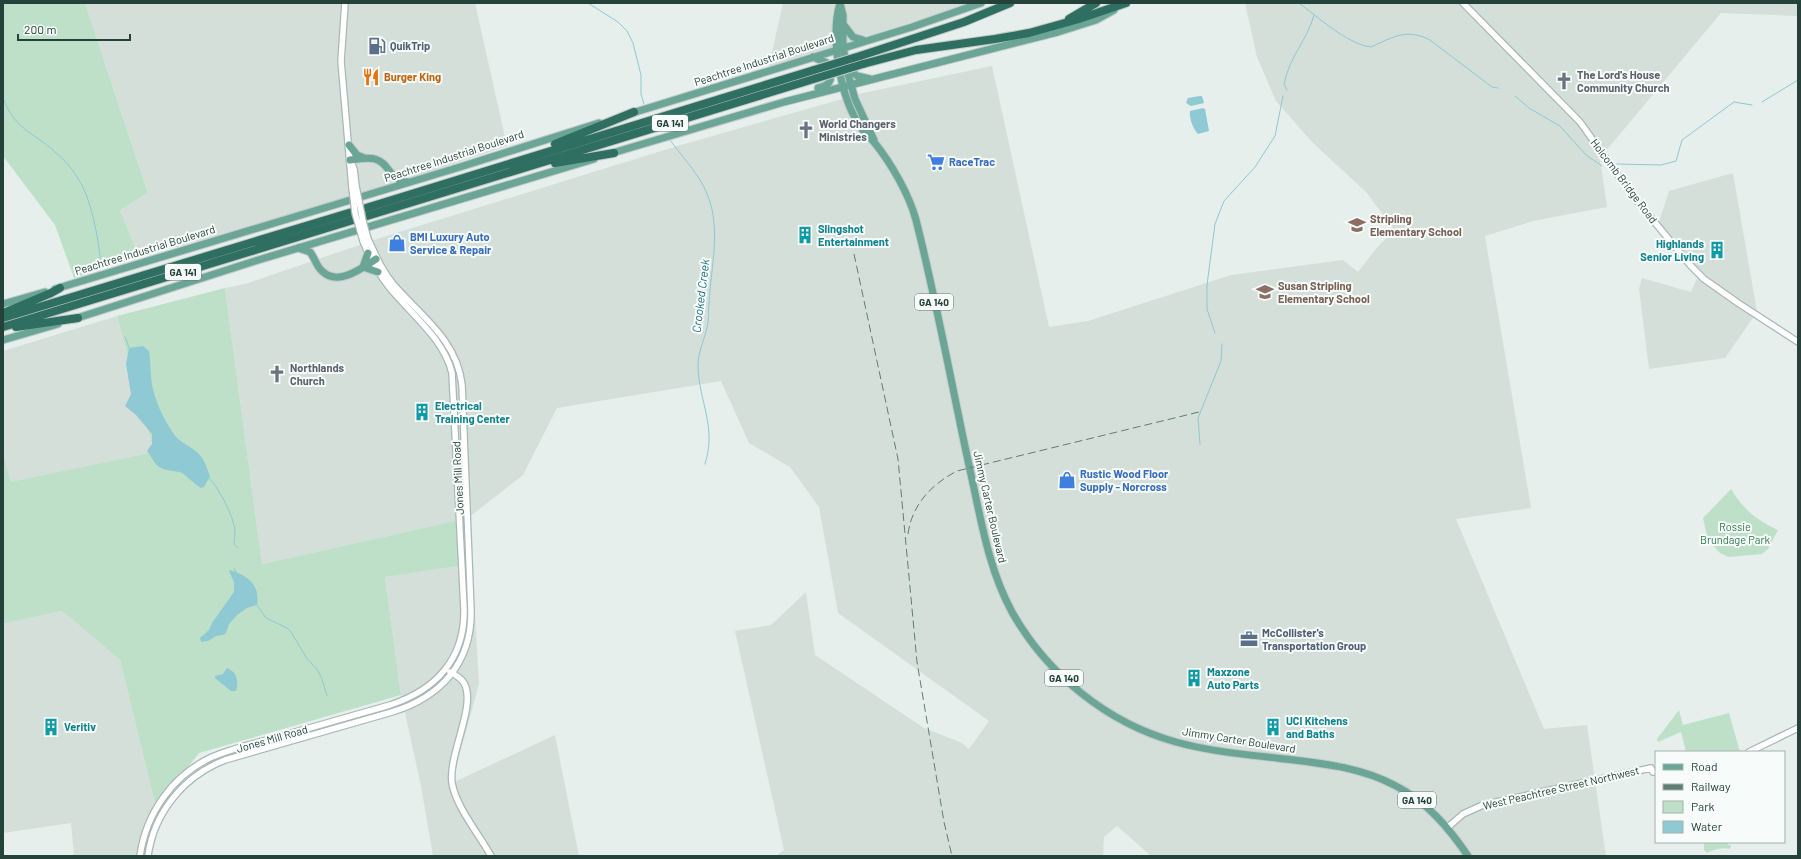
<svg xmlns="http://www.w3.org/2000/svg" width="1801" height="859" viewBox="0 0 1801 859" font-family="Barlow,sans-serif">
<rect width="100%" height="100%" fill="#e6efeb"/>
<path fill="#d4dfda" d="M85,3h390l32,143 -135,45 -103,31 -130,35 -19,-47 28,-17z
M783,3h190l-141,44 -20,9 -44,14z
M1245,3h553v13l-77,-3 -121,145 7,49 -74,14 -48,15 46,272 -75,11 88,210 43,-4 19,131h-455l-34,-30 -13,11 -1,19h-327l8,-6 -49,-219 36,-6 35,-33 9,63 109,73 38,15 7,6 20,-28 -151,-108 -19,-106 -29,-40 -41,-24 -28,-62 -164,27 -34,67 -55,43 -206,46 -37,-276 20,-4 135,-46 294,-91 189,-54 129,-27 57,261 39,-6 143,-46 112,-15 15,12 17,-22 19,-20 -27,-37 -55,-51 -36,-41 -19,-44z
M1733,173l24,139 -32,46 -76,11 -10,-80 3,-11 49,14 9,-20 -42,-47 11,-34z
M117,316l37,136 -143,31 -8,-30v-102z
M472,564l7,120 -27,99 103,-48 24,121h-146l-12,-70 -20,-91 -16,-118z
M62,611l58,49 36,148 -5,48h-77l-3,-33 -68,10v-209z"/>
<path fill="#bfe0c8" d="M3,3h82l63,190 -28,17 19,47 -65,21 -19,-53 -52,-69z
M225,288l37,276 206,-46 4,46 -87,13 16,118 -202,58 -43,55 -36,-148 -58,-49 -59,13v-171l8,29 143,-30 -37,-136z
M1731,489c13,21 24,30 47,41l-10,19 -6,5 -33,3 -9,-4 -12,-13 -5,-22z
M1679,710l4,15 46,-12 11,39h-54l-5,-20 -23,10 -1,-3z
M1704,842h24v3h3l-1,4c-8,-2 -17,1 -23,4l-3,-3z"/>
<path fill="#8ec9d4" d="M1200,96h2l2,7 -13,3 -5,-3 2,-5z
M1203,108l2,1 4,22 -11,3c-5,-5 -9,-16 -8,-23z
M143,346l6,5c2,11 1,23 3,34 3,16 12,35 21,48 7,10 18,13 26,21 6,6 8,15 11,22l-6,11 -3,1c-7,-4 -13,-11 -19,-15 -3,-2 -6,-1 -9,-2 -19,-3 -16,-7 -26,-20l5,-7v-10l-16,-19 -11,-9 6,-12 -5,-30 3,-16z
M230,570c19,6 30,15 27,35l-10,3 -10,7 -8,9 -3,9 -3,2 -7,1 -8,5 -7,1 -1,-4 9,-8 3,-7 22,-31v-10l-5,-11z
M227,668c10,4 12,13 9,23h-5l-16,-13v-2l8,-2z"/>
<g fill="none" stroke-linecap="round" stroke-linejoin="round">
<path stroke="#8ec9d4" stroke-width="1" d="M588,3l30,19 9,9 6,12 8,32v19l3,10
M1299,3c19,14 48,41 72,44 22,-10 36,-19 59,-7l62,47 6,1
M1287,90l-3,-6c6,-29 23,-43 30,-69
M1515,96l14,12 31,18 26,29 16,11
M3,98c12,32 29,33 52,54 10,8 19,19 25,30 12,19 20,64 21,86
M1762,102l36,-22
M670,140c11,15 25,30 34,47 19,38 7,77 5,116 -1,7 0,12 -1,19 -2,15 -10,28 -10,44 1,37 19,60 7,98
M1616,164l45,1 15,-4 6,-21 52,-38 18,3
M1215,333l-8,-24v-24l8,-61 9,-23 31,-34 20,-31 8,-40
M125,337l4,11
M1200,444l-2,-26 23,-57 1,-17
M209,478c10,10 25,39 26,53 0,4 -1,9 -1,13l4,4
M234,568l2,4
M257,605l9,13 21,10 4,4 15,25 12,14 4,8 5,17"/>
<g stroke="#a8b8b2" stroke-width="8">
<path id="minor" d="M345,3l-4,58 11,127
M1463,3l117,119 53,74 58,70 13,13 34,24 60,39
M351,162l3,7 2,17
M450,672c6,3 11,6 14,11 13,22 -16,72 -12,100 4,24 27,51 39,73
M1749,752l49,-24
M1447,828l16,-14 20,-9 168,-37 2,4h3
M140,856c6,-43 33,-81 72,-99 23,-10 49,-15 73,-22 35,-10 70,-20 105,-30 46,-15 75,-46 74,-96l-12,-236c-8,-34 -41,-59 -63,-86 -11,-14 -19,-29 -26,-46
M148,856c6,-44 36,-80 77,-96l167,-48c49,-15 80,-49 79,-102l-9,-225c-5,-45 -41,-69 -68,-100 -12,-14 -18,-29 -26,-46"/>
</g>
<g stroke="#c2cac8" stroke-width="9">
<path id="major" d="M840,3c-10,35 0,96 22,126 3,5 8,8 12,13 17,21 35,52 42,78 21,83 36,167 54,250 11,49 18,98 42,142 35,62 95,111 164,130 32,9 66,12 100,16 41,5 83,8 120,28 31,16 53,42 72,70
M840,3l3,12v29l3,23 9,32 19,41
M843,24l10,13 10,3
M813,57l14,6c4,14 8,21 -9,25
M848,68l9,8 13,3
M629,114l283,-87 69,-24
M349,145l8,10 7,3
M609,154l175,-52 274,-70 38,-12 18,-10
M350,160c8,-1 18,-3 25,-1 16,5 12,20 33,23
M298,248l12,4c5,6 6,14 12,19 16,16 40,-3 54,-12
M363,267l5,-14
M363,267l15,5
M55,289l405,-122 139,-44
M3,304l42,-12
M74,319l181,-58 339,-102
M3,340l55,-16"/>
</g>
<g stroke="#c2cac8" stroke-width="10">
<path id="highway" d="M1069,19l27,-16
M860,56l104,-34 46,-19
M863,64l53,-14 79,-11 34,-6 50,-14 47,-16
M555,144l79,-32
M555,163l59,-10
M366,208l448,-138
M367,216l450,-138
M6,312l45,-19 9,-5
M3,318l359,-109
M3,327l360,-110
M16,327l62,-9"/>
</g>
<use href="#minor" stroke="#fff" stroke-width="5.5"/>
<use href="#major" stroke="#6aa596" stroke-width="7"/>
<use href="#highway" stroke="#2f6f62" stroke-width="8"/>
<path stroke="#5f7d75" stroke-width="1" stroke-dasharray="8 4" stroke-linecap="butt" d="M854,254l44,205 19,203 27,160 8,34
M908,534c4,-30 24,-50 49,-63l242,-59"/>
<g stroke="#a8b8b2" stroke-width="8" stroke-linecap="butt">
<path id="minor-bridge" d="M356,186l7,35 5,18
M352,188l3,25 8,28"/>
</g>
<g stroke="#c2cac8" stroke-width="10" stroke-linecap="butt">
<path id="highway-bridge" d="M814,70l46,-14
M817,78l46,-14"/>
</g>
<use href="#minor-bridge" stroke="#fff" stroke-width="5.5"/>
<use href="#highway-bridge" stroke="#2f6f62" stroke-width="8"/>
</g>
<defs>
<g id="fuel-bare" transform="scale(1.38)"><path d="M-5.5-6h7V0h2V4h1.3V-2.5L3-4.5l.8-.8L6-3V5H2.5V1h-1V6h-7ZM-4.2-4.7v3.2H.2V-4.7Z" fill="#5c6f8a" stroke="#f7fbf9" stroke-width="2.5" paint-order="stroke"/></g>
<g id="restaurant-bare" transform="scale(1.38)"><path d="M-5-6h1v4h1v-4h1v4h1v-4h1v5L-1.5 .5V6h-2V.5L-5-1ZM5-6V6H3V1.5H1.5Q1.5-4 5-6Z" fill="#e8710a" stroke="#f7fbf9" stroke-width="2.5" paint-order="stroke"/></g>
<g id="church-bare" transform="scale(1.38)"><path d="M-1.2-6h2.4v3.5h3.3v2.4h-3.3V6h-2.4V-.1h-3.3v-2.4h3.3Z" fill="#6b7280" stroke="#f7fbf9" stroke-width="2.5" paint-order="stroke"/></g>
<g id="supermarket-bare" transform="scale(1.38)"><path d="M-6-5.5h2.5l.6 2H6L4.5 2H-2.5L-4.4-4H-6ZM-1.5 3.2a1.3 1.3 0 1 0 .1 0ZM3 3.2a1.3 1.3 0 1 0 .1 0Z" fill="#3f7fe0" stroke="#f7fbf9" stroke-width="2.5" paint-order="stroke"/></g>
<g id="school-bare" transform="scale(1.38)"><path d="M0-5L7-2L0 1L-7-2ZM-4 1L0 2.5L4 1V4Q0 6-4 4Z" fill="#8d6e63" stroke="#f7fbf9" stroke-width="2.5" paint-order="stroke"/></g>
<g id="building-bare" transform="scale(1.38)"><path d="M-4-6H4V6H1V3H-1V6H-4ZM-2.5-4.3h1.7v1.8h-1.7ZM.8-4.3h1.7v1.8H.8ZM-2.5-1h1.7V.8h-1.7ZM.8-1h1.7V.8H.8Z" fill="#0f9aa8" stroke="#f7fbf9" stroke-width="2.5" paint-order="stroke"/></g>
<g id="shop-bare" transform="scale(1.38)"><path d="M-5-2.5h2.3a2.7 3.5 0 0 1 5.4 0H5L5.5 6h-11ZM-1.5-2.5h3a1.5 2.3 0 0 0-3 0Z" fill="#3f7fe0" stroke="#f7fbf9" stroke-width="2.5" paint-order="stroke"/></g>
<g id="office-bare" transform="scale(1.38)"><path d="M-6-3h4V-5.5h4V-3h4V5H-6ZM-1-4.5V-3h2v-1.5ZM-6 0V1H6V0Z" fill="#5c6f8a" stroke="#f7fbf9" stroke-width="2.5" paint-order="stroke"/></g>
</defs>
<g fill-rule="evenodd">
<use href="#fuel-bare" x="377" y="46"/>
<use href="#restaurant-bare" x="371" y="77"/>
<use href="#church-bare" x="1564" y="81"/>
<use href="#church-bare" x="806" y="130"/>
<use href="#supermarket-bare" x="936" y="162"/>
<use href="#school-bare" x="1357" y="225"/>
<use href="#building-bare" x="805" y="235"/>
<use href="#shop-bare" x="397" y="243"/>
<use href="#building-bare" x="1717" y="250"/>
<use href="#school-bare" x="1265" y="292"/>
<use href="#church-bare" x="277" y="374"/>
<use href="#building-bare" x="422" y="412"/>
<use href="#shop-bare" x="1067" y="480"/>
<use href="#office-bare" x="1249" y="639"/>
<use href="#building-bare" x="1194" y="678"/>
<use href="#building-bare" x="51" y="727"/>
<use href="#building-bare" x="1273" y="727"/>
</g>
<g text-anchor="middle" stroke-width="4" stroke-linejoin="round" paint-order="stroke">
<g fill="#f7fbf9" stroke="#637a73" stroke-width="1">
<rect x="652" y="115" width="36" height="16" rx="3"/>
<rect x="165" y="264" width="36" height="16" rx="3"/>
<rect x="915" y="294" width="38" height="16" rx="3"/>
<rect x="1045" y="670" width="38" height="16" rx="3"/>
<rect x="1398" y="792" width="38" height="16" rx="3"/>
</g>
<g font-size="10" font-weight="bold" fill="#24423a">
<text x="670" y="127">GA 141</text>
<text x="183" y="276">GA 141</text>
<text x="934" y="306">GA 140</text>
<text x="1064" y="682">GA 140</text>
<text x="1417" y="804">GA 140</text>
</g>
<g font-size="11" font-weight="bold" fill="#4e5e75" stroke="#f7fbf9" text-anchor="start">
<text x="390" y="50">QuikTrip</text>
<text x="1262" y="637">McCollister's<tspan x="1262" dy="13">Transportation Group</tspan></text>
</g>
<g font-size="11" fill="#24423a" stroke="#f7fbf9">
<text transform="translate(764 60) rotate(-18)" y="4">Peachtree Industrial Boulevard</text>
<text transform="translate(454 156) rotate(-18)" y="4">Peachtree Industrial Boulevard</text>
<text transform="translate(1624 181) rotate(53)" y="4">Holcomb Bridge Road</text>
<text transform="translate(145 250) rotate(-17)" y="4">Peachtree Industrial Boulevard</text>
<text transform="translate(458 478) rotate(-93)" y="4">Jones Mill Road</text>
<text transform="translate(990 507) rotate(77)" y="4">Jimmy Carter Boulevard</text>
<text transform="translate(272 739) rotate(-16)" y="4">Jones Mill Road</text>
<text transform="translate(1239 740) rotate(9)" y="4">Jimmy Carter Boulevard</text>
<text transform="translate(1561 788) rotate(-13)" y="4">West Peachtree Street Northwest</text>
</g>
<g font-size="11" font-weight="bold" fill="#5b616d" stroke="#f7fbf9" text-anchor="start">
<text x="1577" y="79">The Lord's House<tspan x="1577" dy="13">Community Church</tspan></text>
<text x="819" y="128">World Changers<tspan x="819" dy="13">Ministries</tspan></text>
<text x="290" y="372">Northlands<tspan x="290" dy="13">Church</tspan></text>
</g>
<g font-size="11" font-weight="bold" fill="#c56008" stroke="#f7fbf9" text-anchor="start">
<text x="384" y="81">Burger King</text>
</g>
<g font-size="11" font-weight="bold" fill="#366cbe" stroke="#f7fbf9" text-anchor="start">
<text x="949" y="166">RaceTrac</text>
<text x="410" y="241">BMI Luxury Auto<tspan x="410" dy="13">Service &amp; Repair</tspan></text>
<text x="1080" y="478">Rustic Wood Floor<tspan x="1080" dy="13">Supply - Norcross</tspan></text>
</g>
<g font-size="11" font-weight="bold" fill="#785e54" stroke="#f7fbf9" text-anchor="start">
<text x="1370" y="223">Stripling<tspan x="1370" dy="13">Elementary School</tspan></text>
<text x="1278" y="290">Susan Stripling<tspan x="1278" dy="13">Elementary School</tspan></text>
</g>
<g font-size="11" font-weight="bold" fill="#0d838f" stroke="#f7fbf9" text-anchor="start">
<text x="818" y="233">Slingshot<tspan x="818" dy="13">Entertainment</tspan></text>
<text x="1704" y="248" text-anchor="end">Highlands<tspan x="1704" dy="13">Senior Living</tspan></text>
<text x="435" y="410">Electrical<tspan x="435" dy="13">Training Center</tspan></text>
<text x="1207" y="676">Maxzone<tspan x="1207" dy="13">Auto Parts</tspan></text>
<text x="1286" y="725">UCI Kitchens<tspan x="1286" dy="13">and Baths</tspan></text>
<text x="64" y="731">Veritiv</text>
</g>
<g font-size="11" fill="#2d7a4b" stroke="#f7fbf9">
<text x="1735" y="531">Rossie<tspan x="1735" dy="13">Brundage Park</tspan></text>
</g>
<g font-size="12" font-style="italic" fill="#1c6f80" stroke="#f7fbf9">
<text transform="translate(701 296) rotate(-83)" y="4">Crooked Creek</text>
</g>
</g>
<rect width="1801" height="859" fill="none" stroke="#24423a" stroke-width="8"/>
<rect x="1655" y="751" width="130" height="92" fill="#f7fbf9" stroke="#a3b1ad"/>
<rect x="1663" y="764" width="20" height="6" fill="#6aa596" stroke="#a3b1ad"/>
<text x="1691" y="771" font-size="12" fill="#24423a">Road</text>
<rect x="1663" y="784" width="20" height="6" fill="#5f7d75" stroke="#a3b1ad"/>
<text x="1691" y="791" font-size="12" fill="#24423a">Railway</text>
<rect x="1663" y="801" width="20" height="12" fill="#bfe0c8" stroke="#a3b1ad"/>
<text x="1691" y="811" font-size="12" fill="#24423a">Park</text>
<rect x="1663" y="821" width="20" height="12" fill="#8ec9d4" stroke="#a3b1ad"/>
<text x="1691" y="831" font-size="12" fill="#24423a">Water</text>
<path d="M18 34v6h112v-6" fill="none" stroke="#24423a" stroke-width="2"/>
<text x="24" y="34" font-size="12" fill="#24423a" stroke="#f7fbf9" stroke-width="3" paint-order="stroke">200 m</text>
</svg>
